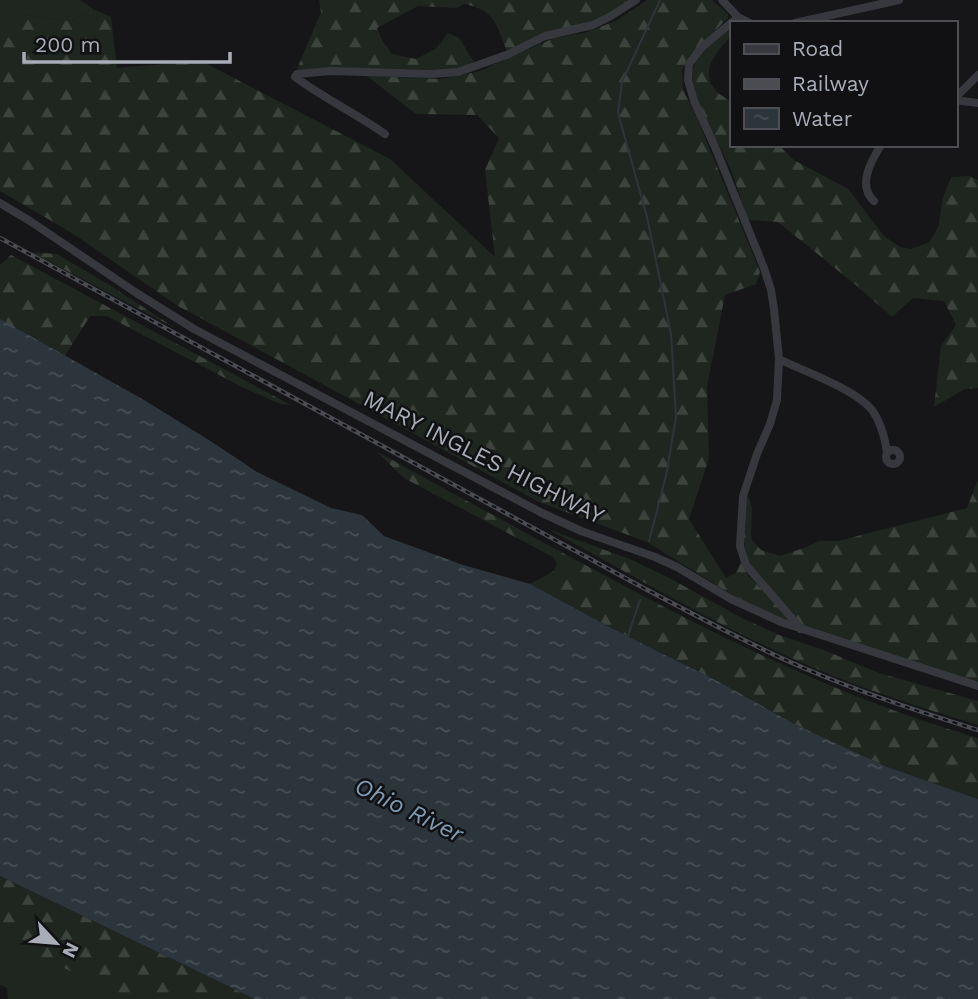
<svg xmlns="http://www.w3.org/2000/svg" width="978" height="999" viewBox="0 0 978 999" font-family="'Work Sans',sans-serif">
<defs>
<pattern id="forest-firs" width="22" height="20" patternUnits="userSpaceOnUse" patternTransform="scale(1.75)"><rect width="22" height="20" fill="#1e261f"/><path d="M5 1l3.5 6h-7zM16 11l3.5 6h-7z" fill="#3c433d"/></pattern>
<pattern id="water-ripples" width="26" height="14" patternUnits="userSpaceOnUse" patternTransform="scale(1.75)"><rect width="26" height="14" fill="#2c353c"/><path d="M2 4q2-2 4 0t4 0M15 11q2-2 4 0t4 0" fill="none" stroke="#485056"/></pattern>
</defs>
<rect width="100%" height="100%" fill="#161618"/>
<path fill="#1e261f" d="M0,0h80l15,10 -25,11 -45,-6h-25z
M0,936l11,4 115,59h-118l-1,-11 -7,-3z"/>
<path fill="url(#forest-firs)" d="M319,0h311l-33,22 -90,29c-11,-27 -12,-41 -43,-47l-8,4 -38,-2 -41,22 5,12 10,14 24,5 21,-11 11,-15 11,5 16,26c-26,9 -54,5 -81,5 -31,0 -62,0 -93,1l-4,-1 24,-57z
M647,0h65l16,14v4l-38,37 -8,15 1,20 14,28 63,154 -4,12 -31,11 -18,91 2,72 -20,61 37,59 10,-5 5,-10 8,13 47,49 -35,-15 -35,-19 -79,-49 -108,-40 -235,-128 -126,-68 -106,-73 -72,-42v-176h25l45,6 25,-11 16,7 6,51 84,-7 189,98 105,98 -10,-87 14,-32 -22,-23 -61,-1 -49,-38 75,3 38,-8 74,-33 30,-5 32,-12z
M731,27v9c-11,12 -31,33 -18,51 3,6 13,11 18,15v43h48l15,15 54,29 36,47 16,11 11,2 19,-7 9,-17 3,-24 9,-24 19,-1 8,4v208l-13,1 -31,18 7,-61 15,-21 -12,-24 -31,-3 -21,19 -35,-31 -79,-64 -30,-2c-6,-18 -11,-35 -18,-52 -11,-27 -45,-74 -36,-102 6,-17 24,-28 37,-39z
M26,252l31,2 54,32 64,42 -123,-65z
M11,255l280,150 -11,-1 -40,-18 -133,-70h-17l-25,40 -65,-37v-54z
M376,451c76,42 152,83 228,124 121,65 241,125 374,163v61l-93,-33 -89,-41 -73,-41 -108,-54 -85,-46 24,-13 3,-8 -4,-6 -149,-79z
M978,480v203l-173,-55 -54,-62c-9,-17 -10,-53 -3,-71l4,12 -1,32 10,11 19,6 24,-8 15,-7h19l129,-33z
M548,529l84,31 39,19 71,39 37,17 47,16 53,22 99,28v24c-56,-17 -112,-35 -166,-58 -91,-39 -177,-90 -264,-138z
M0,876l255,123h-129l-126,-63z"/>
<path fill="url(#water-ripples)" d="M0,319l144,81 68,42 45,30 74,36 31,7 22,21 79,29 67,19 85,46 108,54 73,41 89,41 93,33v200h-723l-255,-123z"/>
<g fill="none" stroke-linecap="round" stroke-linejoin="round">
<path stroke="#2c353c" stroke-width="2" d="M649,541l17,-65 10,-59 -5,-83 -24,-117 -29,-104 4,-31 38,-82
M628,636l12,-36"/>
<path stroke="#37383d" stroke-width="8" d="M722,0l16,17 12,6
M738,17l-37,31 -12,16 -1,16 6,21 21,46 49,121 7,22 3,19 5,50 -2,41 -7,24 -13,30 -14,42 -3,50 6,19 51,59 3,5
M795,23l104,-23
M955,98l23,-23
M955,100l23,3
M385,134c-29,-20 -61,-36 -90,-57l2,-3 34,-3 101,3 26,-2 51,-18 36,-18 48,-11 18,-9 25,-16
M874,201c-17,-15 -3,-40 7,-56
M0,203l30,18 105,71 59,37 346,183 41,19 74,26 22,10 54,32 50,23 197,64
M779,359c26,13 76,30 93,51 8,11 13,29 15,42
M886 457a7 7 0 1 1 14 0a7 7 0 1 1-14 0Z"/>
<g stroke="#4a4c52" stroke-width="4.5">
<path id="rail" d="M0,238l638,347c55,29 110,59 168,84 56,24 114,43 172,61"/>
</g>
<use href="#rail" stroke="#111113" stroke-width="2" stroke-dasharray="5" stroke-linecap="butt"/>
</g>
<g text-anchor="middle" stroke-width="5" stroke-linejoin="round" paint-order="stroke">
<g font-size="23" fill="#a8adb8" stroke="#111113">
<text transform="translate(484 457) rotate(27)" y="8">MARY INGLES HIGHWAY</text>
</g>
<g font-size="24" font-style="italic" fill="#7f9bb3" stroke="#111113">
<text transform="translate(409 810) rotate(26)" y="8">Ohio River</text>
</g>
</g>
<rect x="730" y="21" width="228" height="126" fill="#111113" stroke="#4d4f55" stroke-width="2"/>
<rect x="744" y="44" width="35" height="10" fill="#37383d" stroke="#4d4f55" stroke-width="2"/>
<text x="792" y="56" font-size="21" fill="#a8adb8">Road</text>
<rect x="744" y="79" width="35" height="10" fill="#4a4c52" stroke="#4d4f55" stroke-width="2"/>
<text x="792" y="91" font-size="21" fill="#a8adb8">Railway</text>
<rect x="744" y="108" width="35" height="21" fill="url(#water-ripples)" stroke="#4d4f55" stroke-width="2"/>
<text x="792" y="126" font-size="21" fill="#a8adb8">Water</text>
<g transform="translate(56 943) rotate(116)" stroke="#111113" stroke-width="5" paint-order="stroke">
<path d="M0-5L12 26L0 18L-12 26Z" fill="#a8adb8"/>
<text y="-10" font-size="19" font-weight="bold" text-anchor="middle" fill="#a8adb8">N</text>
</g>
<path d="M24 52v10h206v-10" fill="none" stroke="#a8adb8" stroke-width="3.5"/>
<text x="35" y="52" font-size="21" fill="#a8adb8" stroke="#111113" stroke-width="5" paint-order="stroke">200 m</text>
</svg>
